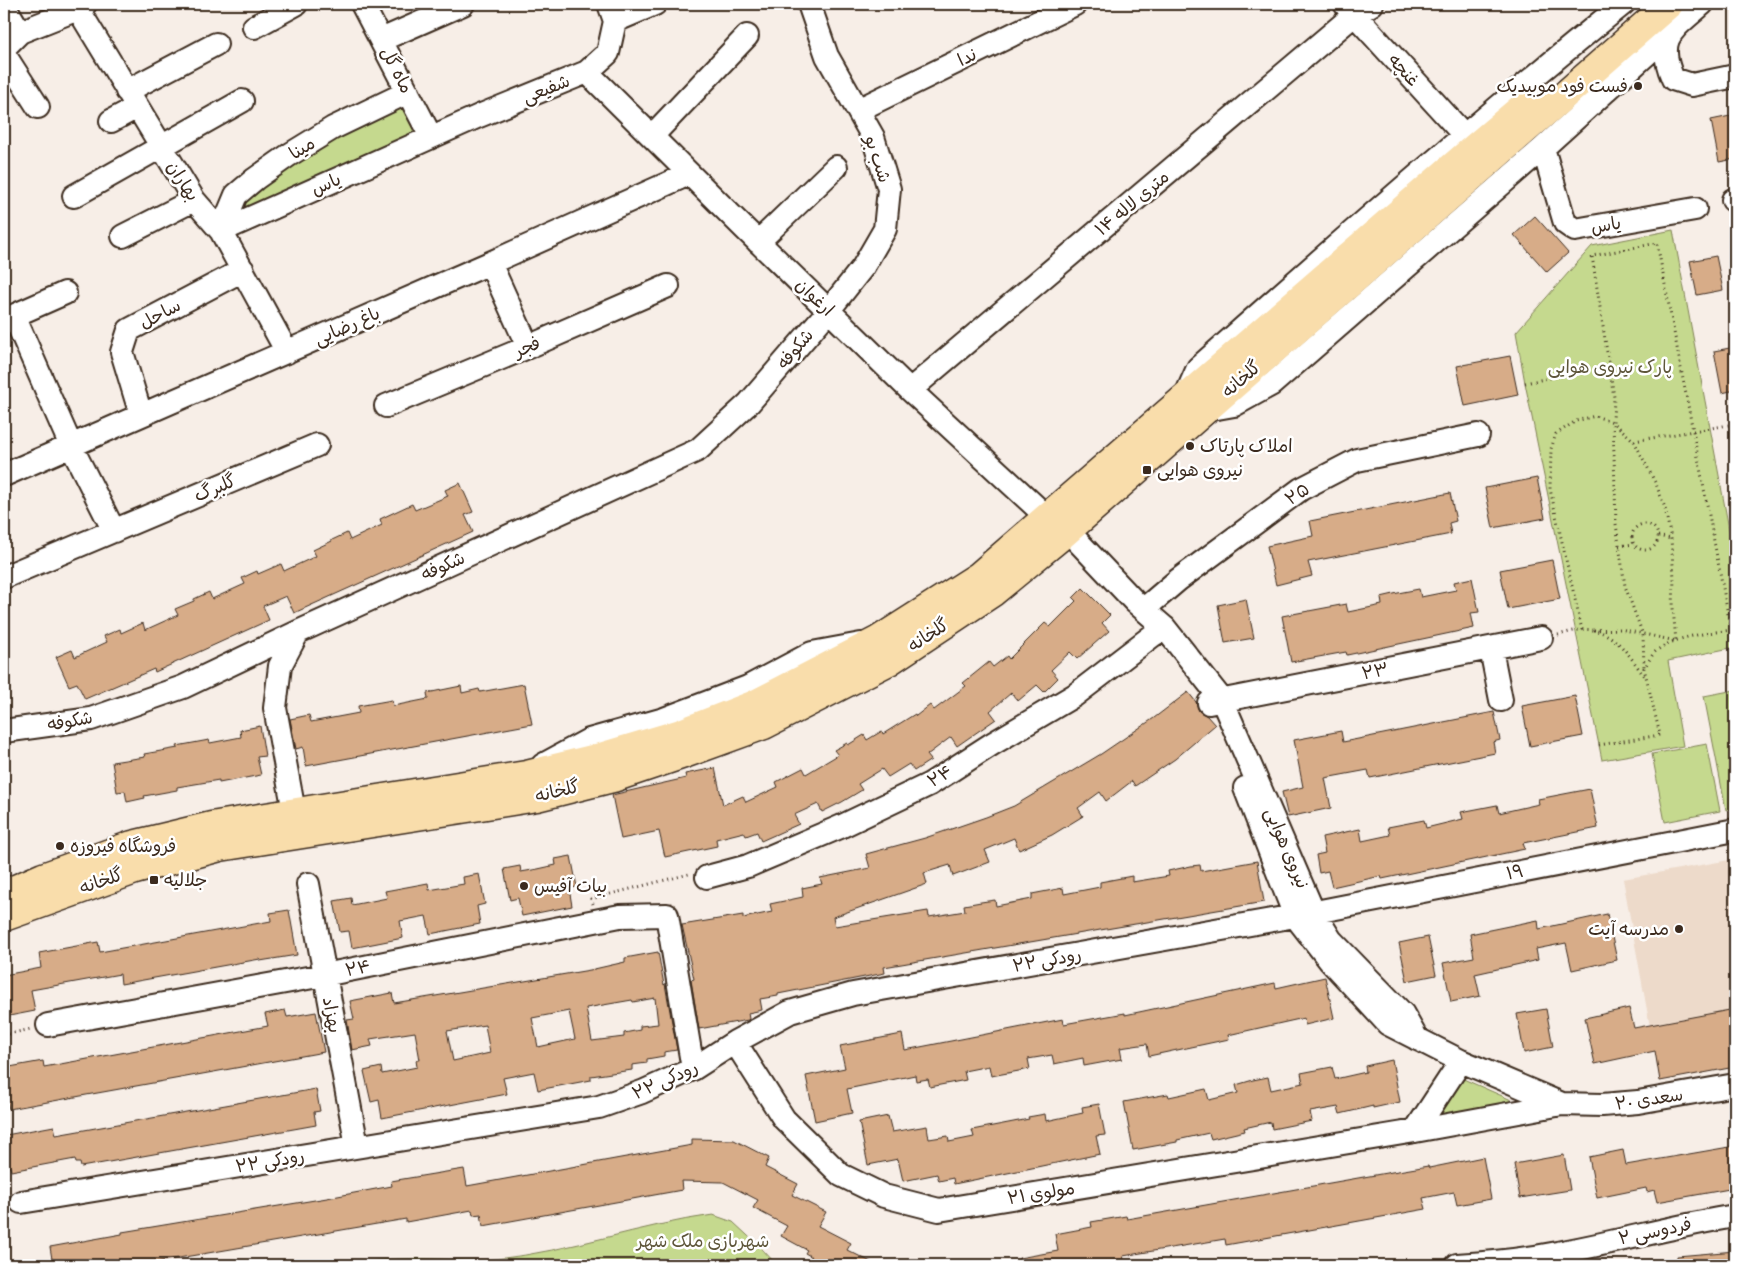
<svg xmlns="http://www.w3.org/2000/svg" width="1739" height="1269" viewBox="0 0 1739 1269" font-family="Pangolin,'Playpen Sans Arabic',sans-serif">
<rect width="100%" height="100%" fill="#f7eee7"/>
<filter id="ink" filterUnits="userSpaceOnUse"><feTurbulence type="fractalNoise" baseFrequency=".02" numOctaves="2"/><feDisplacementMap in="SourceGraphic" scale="10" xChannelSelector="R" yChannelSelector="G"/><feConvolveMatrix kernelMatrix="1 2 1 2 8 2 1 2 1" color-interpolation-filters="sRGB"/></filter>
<g filter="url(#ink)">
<path fill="#eddaca" d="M1735,859v208l-75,14 -37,-202z"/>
<path fill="#c5d98e" stroke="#808256" d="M404,102l14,32 -184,84 15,-25 43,-31z
M1673,230l62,331v86l-67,14 15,85 -81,14 -77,-377 -9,-51 76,-86z
M1735,690v118l-9,2 -22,-114z
M1707,744l13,67 -55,11 -13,-68z
M1461,1078l55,24 -79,15z
M713,1215l20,7 28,26 16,17h-443c24,-4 51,-6 76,-6 29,-1 58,3 87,0 73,-8 143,-34 216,-44z"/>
<path fill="#d7ac88" stroke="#3b2a1e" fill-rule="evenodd" d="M1735,115v44l-16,3 -8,-42z
M1535,216l33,37 -21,19 -33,-37z
M1716,256l7,34 -26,5 -7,-34z
M1735,347v43l-13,3 -8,-42z
M1510,356l8,39 -53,11 -8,-40z
M1537,478l8,40 -52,10 -8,-40z
M460,483l13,29 -8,3 8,17 -179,81 -8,-17 -23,10 6,14 -114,52 -1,-3 -69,30 -8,-16 -8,3 -13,-29 16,-7 3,7 32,-15 -3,-6 16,-7 1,4 22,-10 2,7 33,-15 -3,-6 19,-8v-2l15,-7 3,7 33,-15 -3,-6 15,-7 1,3 23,-10 3,7 32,-15 -3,-6 19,-9v-1l15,-7 3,7 32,-15 -2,-6 17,-8 15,-7 3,6 33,-14 -3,-6z
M1450,493l6,28 -7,2 2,11 -143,28 4,14 -36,9 -9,-39 46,-10 -3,-15z
M1552,560l8,39 -52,10 -8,-39z
M1472,578l7,34 -8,1 3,15 -127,27 -1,-3 -55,10 -9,-46 64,-12 2,8 34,-7 -1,-8 17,-4 21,-4 2,8 35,-7 -2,-8z
M1083,588l27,27 -8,8 7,8 -32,28 -7,-7 -19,18 7,8 -14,14 -7,-7 -19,16 -7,-8 -21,18 6,8 -39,27 -6,-9 -24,18 4,5 -17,11 -5,-7 -21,13 -6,-8 -24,15 4,6 -20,12 -20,10 -4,-8 -24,11 5,9 -38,17 -4,-9 -11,4 -2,-4 -28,7 1,7 -52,11 -6,-26 -38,8 -9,-44 74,-17 -1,-4 30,-6 8,37 20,-9 3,6 32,-15 -2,-5 27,-14 3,6 32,-19 -4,-5 13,-7 1,2 16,-10 3,5 15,-9 1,3 32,-20 1,2 14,-11 4,5 32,-24 -3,-3 26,-21 4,5 14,-11 2,3 36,-36 5,4 26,-26 -3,-3z
M1246,599l8,39 -29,5 -7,-38z
M524,684l8,40 -226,42 -3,-19 -7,2 -6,-30 19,-4 2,7 48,-9 -1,-7 34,-6 1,6 35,-7 -1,-6 34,-7 1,7 17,-4 1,3z
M1188,692l8,10 3,9 8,5 8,9 -40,34 -40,27 -3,-5 -26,20 -6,-9 -22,16 5,8 -31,19 -33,15 -5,-12 -29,12 5,12 -37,14 -3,-11 -26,8 3,11 -94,33 2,9 93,-15 1,6 36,-6 -1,-6 17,-3 14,-2 1,6 36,-7v-5l31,-6 1,6 36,-7v-5l32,-6v6l37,-6 -1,-5 23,-5 9,-1 1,6 56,-10 7,41 -380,65 1,6 -107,21v2l-18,3 2,11 -14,3 1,6 -1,1 -49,9 -8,-49 3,-1 -12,-54 61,-10v3l29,-6 -2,-8 33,-7 -1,-9 20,-4 -2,-6 50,-10 -4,-14 59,-16 61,-21 28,-11 87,-52 53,-36z
M1575,696l8,40 -53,10 -8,-40z
M1494,712l6,28 -7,2 2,11 -125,25 -2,-8 -43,8 6,30 -43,9 -6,-25 21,-5 -9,-47 47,-9 2,11z
M260,726l5,30 -8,1 4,18 -42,8v-3l-42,7v3l-33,6 1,2 -18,4 -2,-11 -8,1 -5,-30 33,-5 -1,-3 34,-6 -1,-2 32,-6 1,3 31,-6 -1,-7z
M1590,789l8,39 -75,15 2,6 -143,30 -1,-3 -49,11 -4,-16 -9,2 -3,-18 9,-2 -3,-16 38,-8 2,12 28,-6 -2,-8 36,-7 2,8 37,-9 -2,-7 36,-7 2,8 40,-9 -1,-5z
M571,856l6,31 -8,1 3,18 -50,10 -4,-18 -8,2 -6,-31 16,-3 1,6 17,-3 18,-4 -1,-6z
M479,874l6,30 -8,2 3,18 -50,10 -4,-18 -26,5 3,17 -51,10 -3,-17 -9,1 -6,-31 17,-3 1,7 35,-7 -2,-7 43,-8 1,7 35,-6 -1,-7z
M289,910l8,45 -37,6v-2l-139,25 -1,-10 -89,16 4,21 -31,6v-42l37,-7 -2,-15 59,-11 2,10 171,-31 -1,-8z
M1607,914l10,46 -45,10 -6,-27 -30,6 2,11 -63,14 5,22 -29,6 -8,-39 31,-6 -4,-23 68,-14 1,9z
M1428,937l8,38 -29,6 -8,-38z
M658,952l6,33 1,-1 12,66 -13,2v4l-17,3v4l-15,2v5l-41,6v4l-53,10 -4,-18 -31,6 4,16 -125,24 -3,-18 -8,2 -7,-31 17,-4 1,7 35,-7 -1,-7h4l-5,-28 -45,7 2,7 -20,4 -5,-30 7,-1 -4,-18 42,-8 2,10 196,-33 35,-8v-4zM655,998l3,26 -18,2v4l-16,3v4l-32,4 -6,-33 46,-8 1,2zM569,1011l6,28 -37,8 -6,-29zM485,1025l5,28 -37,8 -6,-30z
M1325,977l9,41 -29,7 -1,-7 -76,17 1,4 -80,17 -2,-12 -27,4 2,11 -38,7 -1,-8 -29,6 -2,-9 -24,4 2,10 -39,7 -2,-10 -25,5 2,9 -36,7 -2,-8 -12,2 -1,-6 -68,14 5,24 -37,8 -9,-45 39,-8 -5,-22 62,-12 3,16 158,-31 1,5 61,-11v2l150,-32 1,5z
M1629,1008l5,20 101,-19v58l-75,14 -5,-30 -60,13 -10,-46z
M1546,1009l7,38 -29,6 -7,-39z
M285,1010l2,7 29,-5 8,40 -315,57 -4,-18h-1v-23l39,-7 1,6 224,-41 -3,-12z
M1392,1060l8,42 -27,6v-2l-33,8 -2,-7 -28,5 2,9 -40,8 -1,-7 -27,6 1,3 -34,8 -2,-6 -32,7v2l-44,8 -9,-48 44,-8 1,3 37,-8 3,11 29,-7 -2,-8 17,-5 15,-3 3,13 32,-7 -2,-10 31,-6 3,12 31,-7 -1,-6z
M316,1089l4,22 -6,1 2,13 -235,42 -1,-4h-4l-1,-4 -64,12 -1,-4h-4l-2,-12v-7l3,-1 -1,-12 48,-9 2,9z
M1099,1104l6,31 -9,1 4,18 -146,30 -1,-6 -14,3 -2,-7 -34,7 -5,-22 -30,6 -9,-43 29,-6 4,16 35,-6 2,13 19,-3 1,6 25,-5 -2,-7 57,-11 -1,-2 17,-3 1,7 37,-8 -1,-6z
M692,1139l42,1 35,18 -4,9 33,17 -6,11 34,17 -8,14 33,17 -4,7 30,15h-69l4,-8 -7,-4 2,-3 -26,-14 6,-10 -34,-18 5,-8 -35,-18 -42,-1 1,9 -199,36 -2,-12 -8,1 -1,-5 -66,12v-3l-268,46h-85l-3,-18 72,-13v-2l205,-34 65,-12 -1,-5 73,-12 3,17 225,-41z
M1735,1146v42l-78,14 -3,-12 -7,2 -1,-4 -49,10 -8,-41 34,-7 3,15z
M1564,1155l6,35 -50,8 -6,-34z
M1483,1157l8,42 -34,6 -3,-13 -31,6 3,11 -200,36 -1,-6 -102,17 1,3 -35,6h-70v-7l39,-7 -3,-17 37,-7 -1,-5 35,-6 1,3 265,-47 36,-6 1,2z
M1735,1251v14h-58v-9z"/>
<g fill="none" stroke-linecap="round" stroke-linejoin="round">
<g stroke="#3b2a1e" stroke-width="26">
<path id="minor" d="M362,4l69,133
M1345,4l119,131
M1702,4c-29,26 -47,33 -29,75l19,6 43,-9
M4,5l16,27
M78,9l116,191 27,31 66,121
M615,21l40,-17
M254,27l42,-23
M381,40l82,-36
M4,48l16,-16 58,-23 7,-5
M4,54l34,53
M587,72l158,157 165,161 138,128 19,12 68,72 30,26 57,72 91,211 18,29 72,74 14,25
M127,91l89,-47
M858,110l217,-106
M111,121l26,-14
M652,136l95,-100
M1543,148l22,75 10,7 120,-21
M74,196l168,-95
M1733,200l2,-1
M221,231l258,-115 108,-44 21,-19 7,-32 -6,-17
M221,231l15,-36 19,-16 34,-24 44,-27 75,-36
M123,236l71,-36
M758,242l78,-75
M490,263l38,84
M14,316l57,130 43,85
M4,320l61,-27
M910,390l444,-375 18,-11
M1186,395l12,-27c139,-124 280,-247 425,-364
M386,406l142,-59 140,-61
M1206,410l28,-5 38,-21 271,-236 127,-115
M141,415l-19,-63 7,-22 114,-60
M4,475l486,-212 199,-89
M4,577l313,-132
M1144,609l34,-29 123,-91 56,-29 121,-25
M1491,649l10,51
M1209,703l332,-65
M4,731l87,-12 92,-32 115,-55 400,-182 51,-47 80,-93 34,-43 22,-38 4,-40 -16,-52 -46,-81 -18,-52
M543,765l46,-25 75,-21 84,-32 64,-34 49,-9
M1245,788l50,128 35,45 58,63 73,37 101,43
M297,828l-22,-120 5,-42 18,-34
M707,877l41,-11 92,-39 90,-43 62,-40 83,-49 77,-59 13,-8
M308,884l49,262
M48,1025l276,-50 296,-59 47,-1 26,154
M735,1042l49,77 57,56 43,21 55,14 476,-79 147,-27 40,1 36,-3 97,-17
M1415,1131l46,-70
M21,1202l578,-95 43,-15 51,-23 42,-27 55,-30 63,-18 442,-78 440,-86
M1457,1265c32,-2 64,-5 95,-11 62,-11 121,-28 183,-38"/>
</g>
<g stroke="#3b2a1e" stroke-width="31">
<path id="major" d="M4,894l39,-17 89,-32 79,-19 315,-51 78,-19 74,-22 77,-30 122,-63 102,-65 496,-429 57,-48
M4,917l131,-47 85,-23 317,-50 76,-19 71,-24 80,-29 125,-64 104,-69 67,-55 609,-533"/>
</g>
<path stroke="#3b2a1e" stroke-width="3" stroke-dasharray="1 4" stroke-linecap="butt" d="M1525,383l83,-17
M1634,441l101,-17
M1632 537a13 13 0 1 1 26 0a13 13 0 1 1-26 0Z
M1658,536l13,3
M1619,546l15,-2
M1582,630l-32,-141 1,-40 5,-15 20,-13 19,-5 18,6 3,102 9,62 18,49 1,33
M1594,630l26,-1 56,12 -3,-33 1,-30 -3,-39 -6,-31 -9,-24 -22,-43 -21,-19 1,-25 -22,-141 65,-13 74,387
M1558,635c11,-3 24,-7 35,-5 24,4 38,28 51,46
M1599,745l61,-10 -16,-67c4,-5 7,-12 11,-16 18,-16 57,-20 80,-22
M593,904l-2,-5 98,-25
M4,1035l27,-6"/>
<use href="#minor" stroke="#fff" stroke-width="22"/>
<use href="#major" stroke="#f9ddab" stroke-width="28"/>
</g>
</g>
<g fill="#3b2a1e" stroke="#fff" stroke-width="2">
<circle cx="1638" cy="86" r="5"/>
<circle cx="1190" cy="446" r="5"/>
<rect x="1142" y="465" width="10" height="10" rx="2.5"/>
<circle cx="60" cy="846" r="5"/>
<rect x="149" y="875" width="10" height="10" rx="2.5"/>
<circle cx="524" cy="886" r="5"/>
<circle cx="1679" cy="929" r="5"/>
</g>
<g text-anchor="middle" stroke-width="5" stroke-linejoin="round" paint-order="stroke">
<g font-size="18" fill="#3b2a1e" stroke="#fff">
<text transform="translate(967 57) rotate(-26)" y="6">ندا</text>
<text transform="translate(397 70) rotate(63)" y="6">ماه گل</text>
<text transform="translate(1404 70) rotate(48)" y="6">غنچه</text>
<text transform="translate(546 89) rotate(-22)" y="6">شفیعی</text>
<text transform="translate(302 148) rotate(-32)" y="6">مینا</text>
<text transform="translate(878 159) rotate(72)" y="6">شب بو</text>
<text transform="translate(183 181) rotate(57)" y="6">بهاران</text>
<text transform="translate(326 184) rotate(-24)" y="6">یاس</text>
<text transform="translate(1132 203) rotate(-40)" y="6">۱۴ متری لاله</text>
<text transform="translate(1606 225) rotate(-10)" y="6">یاس</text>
<text transform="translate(815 297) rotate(44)" y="6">ارغوان</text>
<text transform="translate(160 314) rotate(-28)" y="6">ساحل</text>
<text transform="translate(347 326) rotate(-24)" y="6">باغ رضایی</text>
<text transform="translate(527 347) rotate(-23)" y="6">فجر</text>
<text transform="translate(795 349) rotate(-50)" y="6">شکوفه</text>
<text transform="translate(1241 379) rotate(-41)" y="6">گلخانه</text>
<text transform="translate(215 488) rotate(-23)" y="6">گلبرگ</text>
<text transform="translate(1297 494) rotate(-33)" y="6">۲۵</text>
<text transform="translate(443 566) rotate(-24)" y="6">شکوفه</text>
<text transform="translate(928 635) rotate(-33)" y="6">گلخانه</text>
<text transform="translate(1375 671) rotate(-11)" y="6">۲۳</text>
<text transform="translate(70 721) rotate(-10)" y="6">شکوفه</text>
<text transform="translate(940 776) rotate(-31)" y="6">۲۴</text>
<text transform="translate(557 791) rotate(-13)" y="6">گلخانه</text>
<text transform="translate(1287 848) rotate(67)" y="6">نیروی هوایی</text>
<text transform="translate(1515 872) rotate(-11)" y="6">۱۹</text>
<text transform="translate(101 881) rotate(-19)" y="6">گلخانه</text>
<text transform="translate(1047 960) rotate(-10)" y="6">رودکی ۲۲</text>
<text transform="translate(358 968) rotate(-11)" y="6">۲۴</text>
<text transform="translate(332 1015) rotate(79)" y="6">بهزاد</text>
<text transform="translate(665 1080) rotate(-24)" y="6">رودکی ۲۲</text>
<text transform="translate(1649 1099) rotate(-8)" y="6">سعدی ۲۰</text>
<text transform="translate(270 1161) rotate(-9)" y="6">رودکی ۲۲</text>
<text transform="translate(1041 1193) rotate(-9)" y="6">مولوی ۲۱</text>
<text transform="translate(1655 1231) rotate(-12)" y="6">فردوسی ۲</text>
</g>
<g font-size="18" fill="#3b2a1e" stroke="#fff" text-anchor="start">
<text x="1628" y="92" text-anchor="end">فست فود موبیدیک</text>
<text x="1200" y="452">املاک پارتاک</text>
<text x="1157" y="476">نیروی هوایی</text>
<text x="70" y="852">فروشگاه فیروزه</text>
<text x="164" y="886">جلالیه</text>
<text x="534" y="892">بیات آفیس</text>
<text x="1669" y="935" text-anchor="end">مدرسه آیت</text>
</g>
<g font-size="18" fill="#5e563a" stroke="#fff">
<text x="1610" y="373">پارک نیروی هوایی</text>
<text x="703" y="1247">شهربازی ملک شهر</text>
</g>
</g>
<rect width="1739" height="1269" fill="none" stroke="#fff" stroke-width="20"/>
<rect x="10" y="10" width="1719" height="1249" fill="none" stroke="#3b2a1e" stroke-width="2" filter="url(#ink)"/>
</svg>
